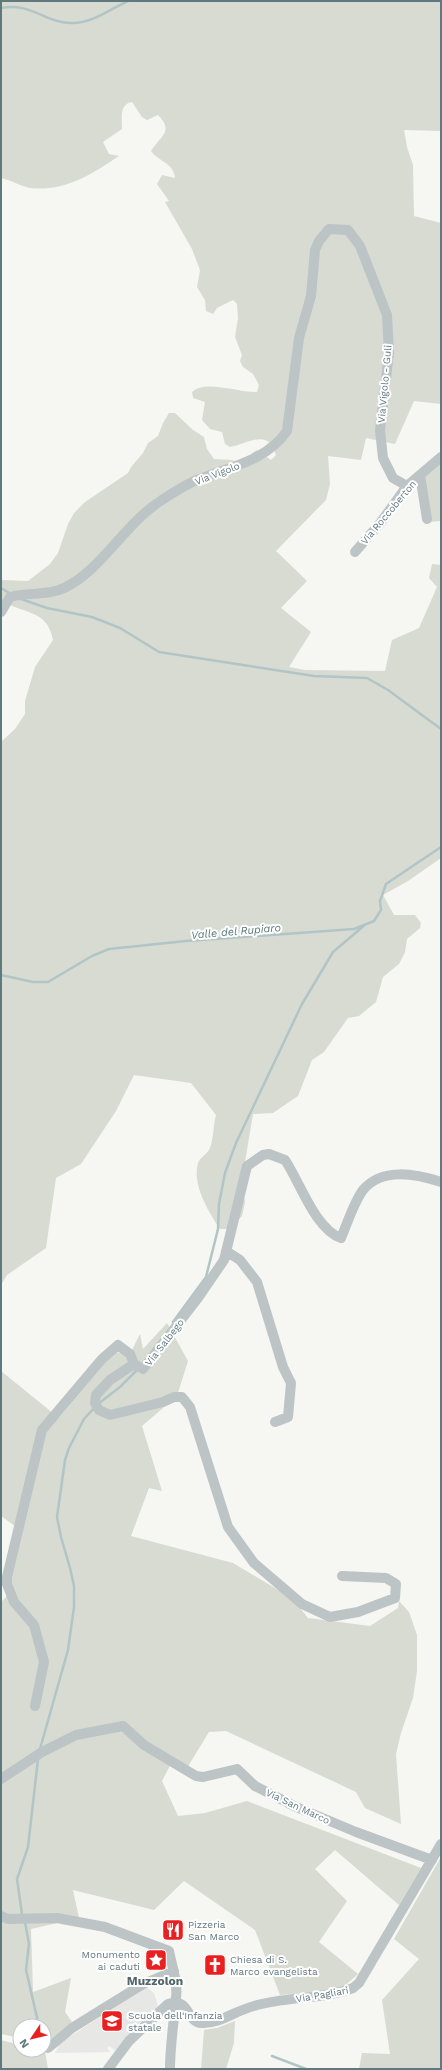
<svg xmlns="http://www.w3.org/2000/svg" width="442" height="2070" viewBox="0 0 442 2070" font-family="'Work Sans',sans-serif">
<rect width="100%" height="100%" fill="#f6f6f3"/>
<path fill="#e7e7e6" d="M146,1987l8,6 5,16 -44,42 -5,-5 -3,2 3,4 -55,1 5,-10z"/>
<path fill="#d7dbd2" d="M1,1h440v130l-37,-1 3,17 6,18 1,51 27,7v181l-27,-3 -19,43 -29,-6 -5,22 -33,-4 2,28 -4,16 -50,51 31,30 -26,27 30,24 -22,35 16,3 80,1 7,-31 27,-12 18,-41 -8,-9 3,-14 9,1v293l-33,23 -25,14 11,20h21l6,8 -1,5 -13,11 -2,13 -6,12 -16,13 -7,25 -17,14 -11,2 -24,34 -12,8 -14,36 -25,17 -20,1 -11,66 3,22 -3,14 -12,13h-10c-12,-18 -28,-44 -22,-66 2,-6 10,-9 12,-15 4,-11 3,-22 6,-33l-25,-32 -57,-8 -18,36 -35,53 -25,14 -10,70 -39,27 -6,10v-543l14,-13 10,-15v-13l10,-34 18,-27c-6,-33 -33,-25 -52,-41v-19l27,1 22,-17 8,-11 10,-29 6,-11 11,-11 43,-29 3,-6 12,-14 5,-10 10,-7 5,-13 6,-10h6l18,17 11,7 3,12 7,10 18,1 6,3 11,-4 3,-6 5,-3 14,10 5,-5c-7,-28 -29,-11 -46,-8l-5,-3 -3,-12 -12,-3 -8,-9 3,-18 -12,-4 -1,-6c13,-13 47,1 65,0l2,-7 -6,-11 -10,-7 -3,-6 2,-6 -7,-18 3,-19 -1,-14 -4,-4 -16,8 -4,6 -7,-3 -1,-11 -8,-13 3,-17 -8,-21 -27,-47 4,-1 -12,-17 5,-9 13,3c-1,-15 -16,-16 -24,-27 8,-14 24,-19 7,-36l-11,5 -5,-3 -10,-15c-13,2 -10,16 -10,27l-19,13 6,12 10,2c-27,18 -54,36 -89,32 -10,-2 -19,-8 -29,-10z
M441,459v62l-11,1 -8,-42z
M167,1323l21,38 -11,35 -35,30 20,65 -13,-3 -18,48 102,27 60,36 15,19 62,8 28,-18 1,-7 10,11 8,23v36l-4,27 -12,35 -5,21 5,70 -36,-16 -9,-16 -130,-61 -17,1 -22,36 -14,-8 -11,21 16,35 27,-3 42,-12 174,67 -22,37 -64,-55 -20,19 32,32 -28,41 39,32 -17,15 -61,6 -25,-65 -71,-49 -30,29 -81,-20 6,28 -48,11 2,63 38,-14 -6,34 7,10 -28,22v-18h-24v12l-19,-4v-432l5,-5 1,-20 12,-48 -18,-13v-145l58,47 55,-66 16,2 10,-20 3,15z
M441,1857v212h-82l3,-16 28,1 -8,-54 37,-41 -25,-20z
M235,2021l-1,22 -8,26h-25l3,-39 13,-2z
M1,2040l19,5v5l25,1 3,18h-47z"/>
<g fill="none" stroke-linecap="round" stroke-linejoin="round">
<path stroke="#b2c5c6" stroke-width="2.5" d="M1,8c31,-6 45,16 72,15 20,0 37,-14 55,-22
M1,588l10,6
M21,599l26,9 45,9 28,11 39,24 155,24 53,2 21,12 53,39
M1,975l32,7h15l44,-26 17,-7 77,-8 168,-12 20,-8 7,-11 -1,-9 6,-17 55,-37
M173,1322l33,-45 12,-48 1,-25 6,-31 11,-30 66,-139 31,-52 33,-28
M98,1404l22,-17 18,-18
M40,1749l28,-99 6,-43v-21l-4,-18 -9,-31 -4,-20 8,-57 4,-12 15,-29 11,-12
M22,1914l-5,-35 11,-32 10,-88
M25,1922l4,22 -3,26 13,56
M272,2056l34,13"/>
<path stroke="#bdc4c6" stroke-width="10" d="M420,475l7,44
M355,552l26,-30 26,-36 34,-29
M1,612l9,-15c17,-5 38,-1 54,-9 37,-17 61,-65 98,-88 12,-8 26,-17 40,-22 31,-12 65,-18 85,-47l12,-93 12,-42 4,-46 4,-9 10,-12 19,1 12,16 27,69 2,38 -9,77 3,28 10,20 14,8
M226,1251l14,9 17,22 26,85 8,16 -3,34 -13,5
M134,1364l-24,16 -14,15 -1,8 4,7 11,5 53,-13 11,-5h8l8,10 38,120 26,36 48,41 28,13 28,-5 37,-14 1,-14 -10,-6 -44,-2
M35,1706l9,-44 -10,-37 -20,-23 -7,-18v-7l35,-147 60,-71 16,-14 12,9 4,10 9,5 55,-71 26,-38 23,-94 16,-11 6,-1 16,6c15,22 30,69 56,78 6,-14 13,-36 22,-48 19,-23 53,-16 78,-8
M1,1779l41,-27 34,-17 47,-9 21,19 52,31 7,1 34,-8 18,17 39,20 62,26 76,28
M1,1916l7,3 49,-1 48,9 64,24c3,15 9,32 7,47 -2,24 -6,47 -6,71
M48,2048l24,-20 71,-44 31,-13
M108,2069l21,-28 39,-37c23,-7 17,18 34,19 17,1 35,-13 52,-17 32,-10 68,-6 99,-18l6,-5 82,-139"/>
</g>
<defs>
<g id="restaurant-square" transform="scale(1.15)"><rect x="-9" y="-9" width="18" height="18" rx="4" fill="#ea1f20" stroke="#fff"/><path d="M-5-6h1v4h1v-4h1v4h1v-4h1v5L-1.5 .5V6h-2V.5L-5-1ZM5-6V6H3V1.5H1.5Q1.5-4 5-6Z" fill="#fff"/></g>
<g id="sight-square" transform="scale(1.15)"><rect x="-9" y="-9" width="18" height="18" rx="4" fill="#ea1f20" stroke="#fff"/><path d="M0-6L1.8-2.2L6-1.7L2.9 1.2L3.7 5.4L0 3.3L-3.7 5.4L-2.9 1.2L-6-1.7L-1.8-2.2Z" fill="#fff"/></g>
<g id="church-square" transform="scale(1.15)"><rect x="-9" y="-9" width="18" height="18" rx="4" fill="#ea1f20" stroke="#fff"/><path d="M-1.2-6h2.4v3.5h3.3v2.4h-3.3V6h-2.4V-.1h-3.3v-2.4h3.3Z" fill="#fff"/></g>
<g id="school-square" transform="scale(1.15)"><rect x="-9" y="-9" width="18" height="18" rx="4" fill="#ea1f20" stroke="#fff"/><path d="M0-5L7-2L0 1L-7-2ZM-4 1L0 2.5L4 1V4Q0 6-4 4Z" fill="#fff"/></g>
</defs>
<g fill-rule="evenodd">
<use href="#restaurant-square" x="173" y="1930"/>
<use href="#sight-square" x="156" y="1960"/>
<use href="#church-square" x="215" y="1965"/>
<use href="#school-square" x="112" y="2021"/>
</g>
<g text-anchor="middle" stroke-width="4" stroke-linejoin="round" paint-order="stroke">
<g font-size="10" fill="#60797f" stroke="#fff">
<text transform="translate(384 384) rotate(-85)" y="4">Via Vigolo - Guli</text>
<text transform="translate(217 473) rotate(-21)" y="4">Via Vigolo</text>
<text transform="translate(388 512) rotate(-50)" y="4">Via Roccoberton</text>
<text transform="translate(164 1342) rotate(-52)" y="4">Via Salbego</text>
<text transform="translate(298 1806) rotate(25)" y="4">Via San Marco</text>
<text transform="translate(322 1994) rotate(-10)" y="4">Via Pagliari</text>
</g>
<g font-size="10" fill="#60797f" stroke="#fff" text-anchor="start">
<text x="188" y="1928">Pizzeria<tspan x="188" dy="12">San Marco</tspan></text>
<text x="140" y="1958" text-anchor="end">Monumento<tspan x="140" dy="12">ai caduti</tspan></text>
<text x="230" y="1963">Chiesa di S.<tspan x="230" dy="12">Marco evangelista</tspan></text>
<text x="128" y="2019">Scuola dell'Infanzia<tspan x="128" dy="12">statale</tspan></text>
</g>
<g font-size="11" font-style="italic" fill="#5a797b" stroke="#fff">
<text transform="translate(236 931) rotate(-5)" y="4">Valle del Rupiaro</text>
</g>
<g font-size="12" font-weight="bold" fill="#52656a" stroke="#fff">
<text x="155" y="1985">Muzzolon</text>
</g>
</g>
<rect width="442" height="2070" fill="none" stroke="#60797f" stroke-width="4"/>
<g transform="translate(32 2038) rotate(235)"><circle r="19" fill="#ffffff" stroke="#bfc9cc"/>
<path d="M0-3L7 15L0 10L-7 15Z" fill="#ea1f20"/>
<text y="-6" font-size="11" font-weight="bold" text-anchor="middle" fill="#60797f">N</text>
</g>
</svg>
